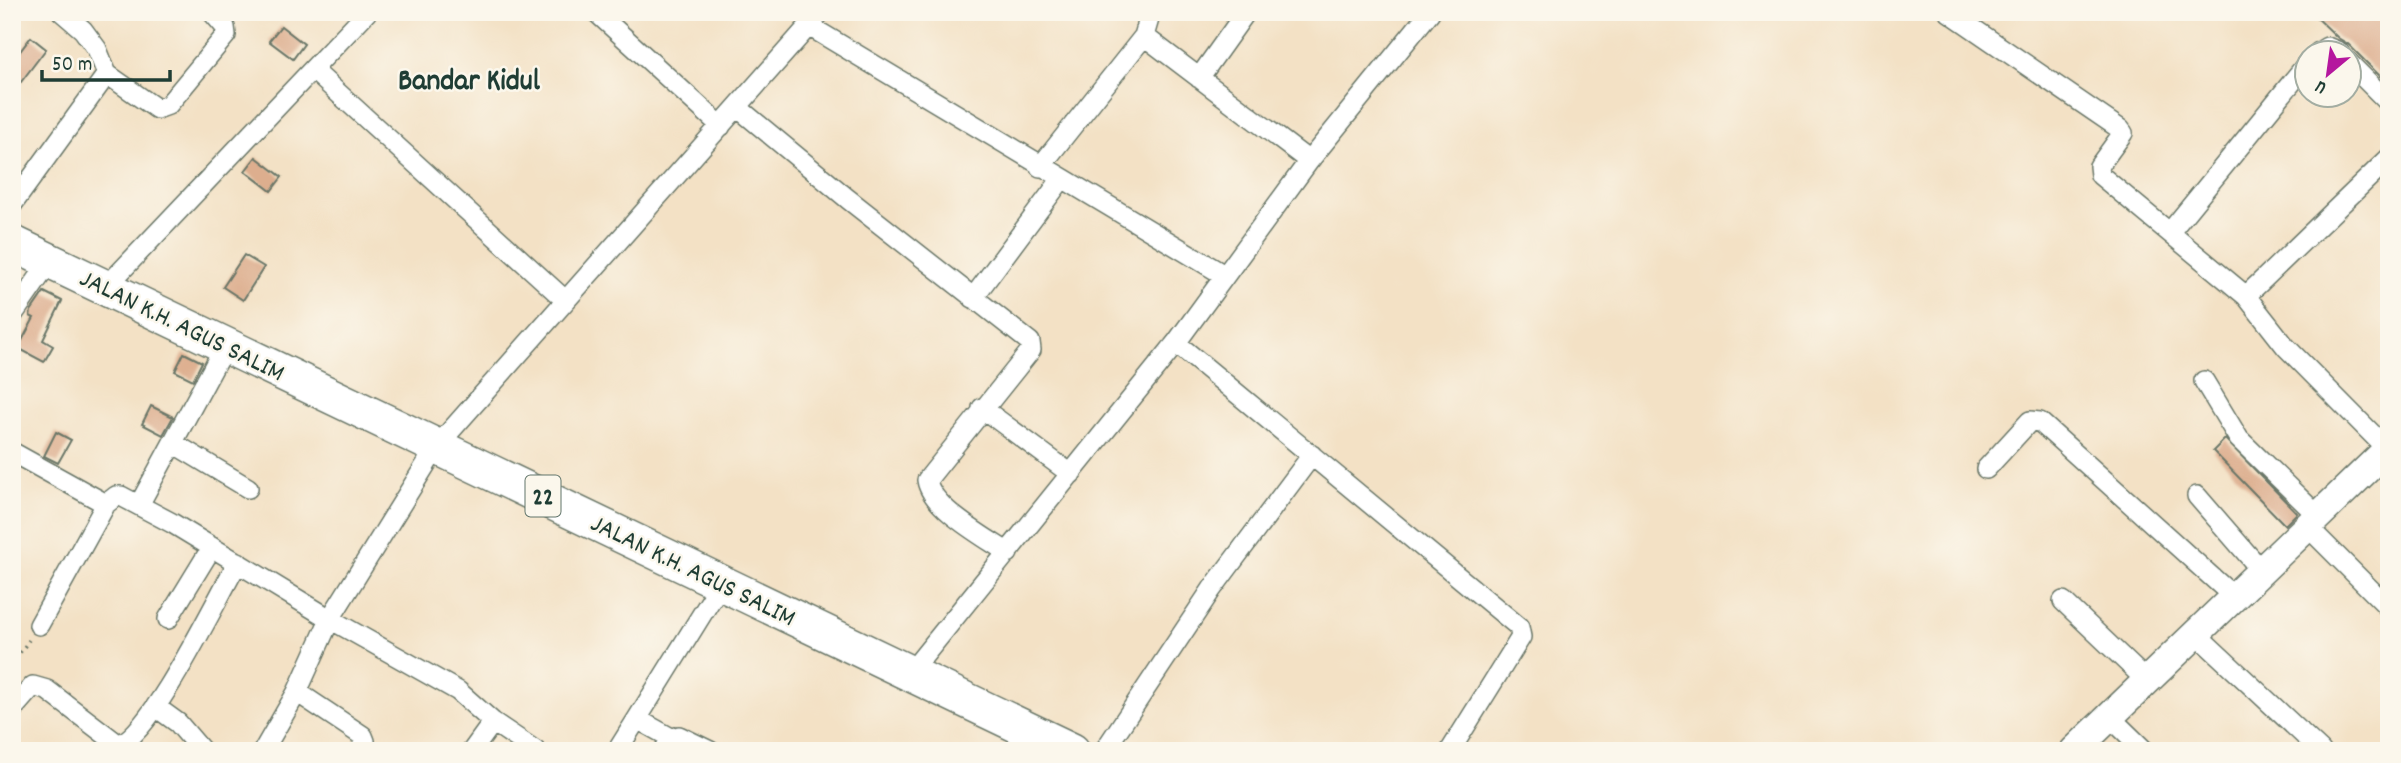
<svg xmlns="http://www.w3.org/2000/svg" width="2401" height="763" viewBox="0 0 2401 763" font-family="Dekko,sans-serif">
<rect width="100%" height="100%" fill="#fbf7ec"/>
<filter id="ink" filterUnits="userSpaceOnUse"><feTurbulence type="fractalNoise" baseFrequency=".0143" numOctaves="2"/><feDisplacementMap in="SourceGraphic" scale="14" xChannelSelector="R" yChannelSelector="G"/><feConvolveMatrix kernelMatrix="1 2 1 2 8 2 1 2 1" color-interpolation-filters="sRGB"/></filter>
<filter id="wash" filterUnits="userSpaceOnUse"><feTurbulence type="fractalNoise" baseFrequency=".00686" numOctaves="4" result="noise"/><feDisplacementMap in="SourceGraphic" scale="28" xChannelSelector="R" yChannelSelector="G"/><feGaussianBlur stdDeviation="1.57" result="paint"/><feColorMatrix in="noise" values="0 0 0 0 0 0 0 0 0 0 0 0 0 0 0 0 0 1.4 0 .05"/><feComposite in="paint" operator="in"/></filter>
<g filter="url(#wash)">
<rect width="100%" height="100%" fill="#f3e1c5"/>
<g id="blocks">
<path fill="#ddae8e" d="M2311,12h78v73l-41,-41 -10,-6z
M281,26l23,18 -11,15 -24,-18z
M31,37l15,12 -25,33 -9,-6v-14z
M256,157l26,20 -11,14 -26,-20z
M244,255l20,12 -21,33 -20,-13z
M44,292l18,9 -19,39 10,6 -9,16 -26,-14 16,-30 -4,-2 1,-5z
M184,353l18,9 -9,18 -18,-9z
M151,406l22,11 -10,18 -21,-11z
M56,432l15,8 -13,23 -14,-7z
M2225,439l72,74 -12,12 -72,-74z"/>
</g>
</g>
<g filter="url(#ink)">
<use href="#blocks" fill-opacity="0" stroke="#697667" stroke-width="2"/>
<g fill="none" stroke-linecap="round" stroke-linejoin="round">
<g stroke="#697667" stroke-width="22">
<path id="street" d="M62,12l21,18 14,19 10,25 50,35 11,-4 58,-70 -1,-8 -13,-15
M596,12l125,114
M1949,12l171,117 3,4 -24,33 1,9 146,121 40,51 101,102
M809,26l415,249
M1144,36l7,-24
M2319,52l8,-5 12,5
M2348,62l41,41
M313,70l252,230
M1199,78l47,-66
M737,107l111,92 182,143 1,8 -104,130c4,28 58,57 81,73
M1040,167l104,-131 165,125
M12,205l95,-131
M2170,232l136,-167
M105,288l262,-276
M2246,296l143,-138
M973,298l88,-118
M12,316l39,-56
M1176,343l343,284 2,10 -71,114
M2204,381l35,58 79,77
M982,408l89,66
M173,443l75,45
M12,452l94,52
M1986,469l44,-48 10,1 194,175
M2197,496l64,74
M139,505l86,-159
M2307,526l82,82
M2063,601l84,80
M168,619l44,-72
M39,625l67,-121 10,-8h5l51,27 158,96 128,72 35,31 43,29
M2196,634l125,117
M910,673l266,-330 133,-182 121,-149
M297,692l66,44 2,5 -5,10
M156,707l22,16 24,28
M12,710l21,-24 14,4 72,55c35,-15 97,-145 119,-183
M2110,717l35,34
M673,739l-36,-20 85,-137
M263,751l34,-59 33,-73 108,-174 383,-433
M472,751l21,-29
M617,751l20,-32
M663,751l10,-12 6,-3 31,15
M1104,751l108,-162 100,-134"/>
</g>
<g stroke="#697667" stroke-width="31">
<path id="secondary" d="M2074,751l315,-303"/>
</g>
<g stroke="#697667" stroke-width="38">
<path id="highway" d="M12,243l1060,508"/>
</g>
<path stroke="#697667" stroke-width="3.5" stroke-dasharray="2 5" stroke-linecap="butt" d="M12,664l17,-24"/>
<use href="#street" stroke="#fff" stroke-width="19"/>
<use href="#secondary" stroke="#fff" stroke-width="28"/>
<use href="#highway" stroke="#fff" stroke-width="35"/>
</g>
</g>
<g text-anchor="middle" stroke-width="5" stroke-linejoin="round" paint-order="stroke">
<rect fill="#fbf7ec" stroke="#61756b" stroke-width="2" x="525.5" y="475.5" width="35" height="41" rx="5"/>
<g font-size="24" font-weight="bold" fill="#1f3d34">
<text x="543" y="504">22</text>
</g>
<g font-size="26" fill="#1f3d34" stroke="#fbf7ec">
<text transform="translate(183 324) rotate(26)" y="9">JALAN K.H. AGUS SALIM</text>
<text transform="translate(694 569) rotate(26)" y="9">JALAN K.H. AGUS SALIM</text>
</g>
<g font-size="30" font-weight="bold" fill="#1f3d34" stroke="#fbf7ec">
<text x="469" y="89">Bandar Kidul</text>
</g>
</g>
<rect width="2401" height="763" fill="none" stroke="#fbf7ec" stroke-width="42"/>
<g transform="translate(2328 74) rotate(209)"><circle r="33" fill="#fbf7ec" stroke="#a3ada2" stroke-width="2"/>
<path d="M0-5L12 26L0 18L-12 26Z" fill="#b5179e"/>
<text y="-10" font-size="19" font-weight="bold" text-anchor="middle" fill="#1f3d34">U</text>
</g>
<path d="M42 70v10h128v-10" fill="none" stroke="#1f3d34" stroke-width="3.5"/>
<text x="52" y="70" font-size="21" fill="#1f3d34" stroke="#fbf7ec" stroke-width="5" paint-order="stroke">50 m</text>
</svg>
